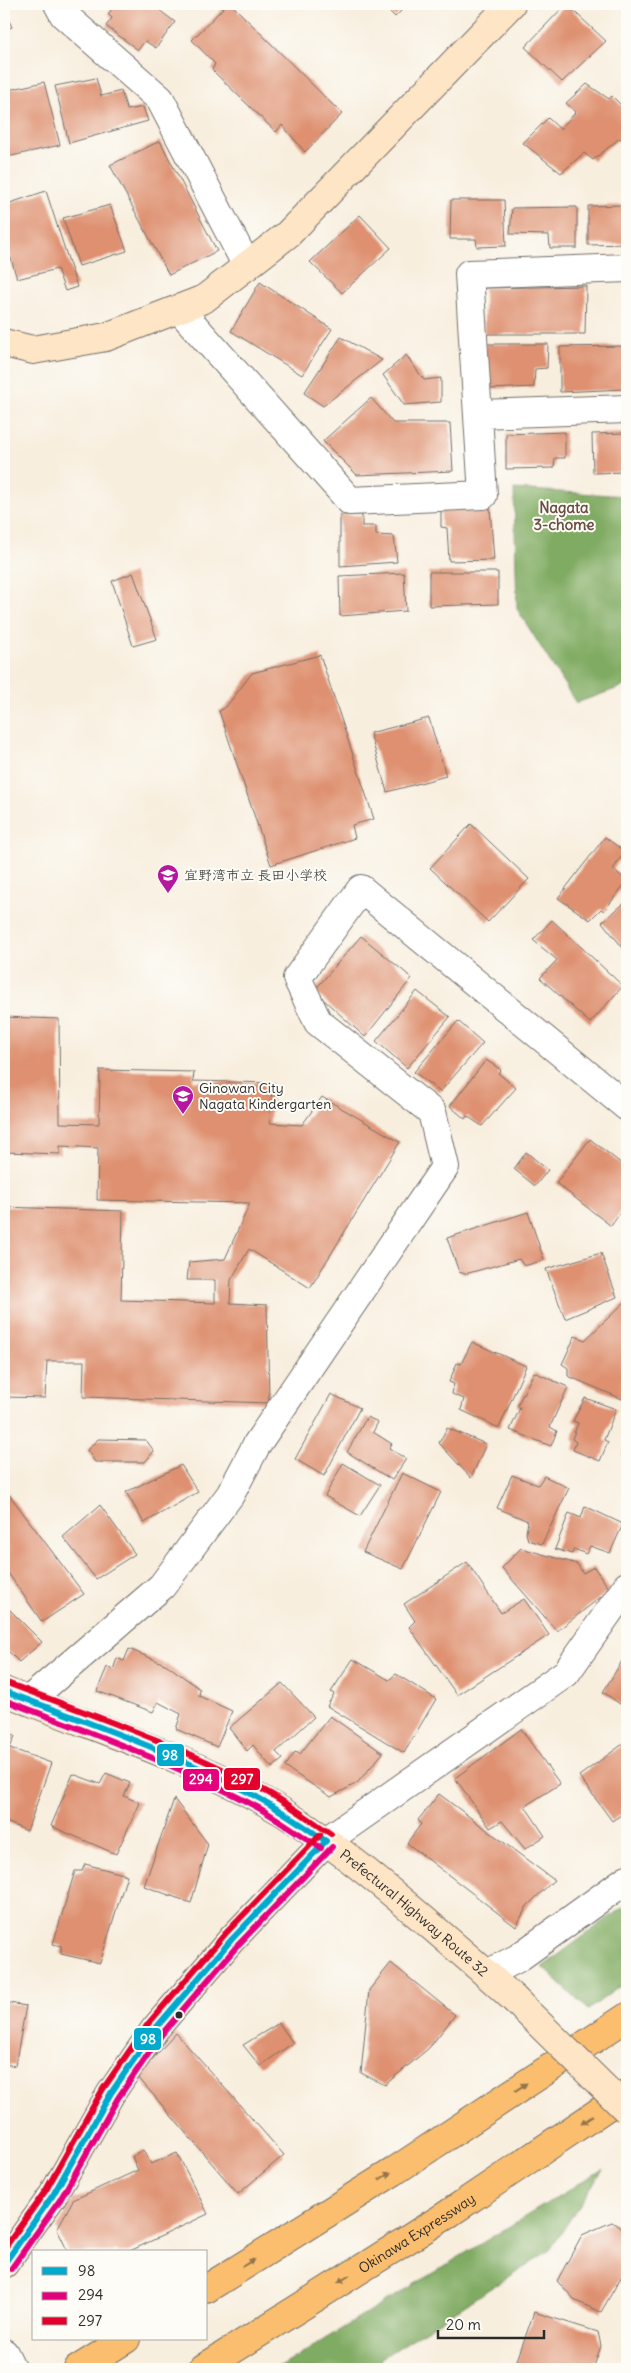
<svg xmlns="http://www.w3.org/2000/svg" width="631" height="2373" viewBox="0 0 631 2373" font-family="Delius,'Klee One',sans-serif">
<rect width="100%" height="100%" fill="#fdfcf7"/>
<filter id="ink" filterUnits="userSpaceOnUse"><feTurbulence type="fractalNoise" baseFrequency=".02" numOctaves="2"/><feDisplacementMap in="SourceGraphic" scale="10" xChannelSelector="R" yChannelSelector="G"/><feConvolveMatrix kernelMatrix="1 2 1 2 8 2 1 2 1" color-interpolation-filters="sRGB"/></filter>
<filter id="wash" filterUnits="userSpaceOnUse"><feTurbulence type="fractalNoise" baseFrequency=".0096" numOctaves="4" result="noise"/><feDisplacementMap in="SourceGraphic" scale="20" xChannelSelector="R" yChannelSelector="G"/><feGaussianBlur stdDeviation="1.12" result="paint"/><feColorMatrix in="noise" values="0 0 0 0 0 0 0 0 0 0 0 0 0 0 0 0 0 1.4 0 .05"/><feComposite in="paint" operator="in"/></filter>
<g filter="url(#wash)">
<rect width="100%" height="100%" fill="#f8eede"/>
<path fill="#80ab62" stroke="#566b46" d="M514,489l113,7v189l-51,18 -59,-94z
M627,1904v77l-39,29 -46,-43z
M603,2169l-53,81 -170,109 3,10h-107z"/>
<g id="blocks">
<path fill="#de9070" d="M116,4h35l24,18 -19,26 -11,-7 -7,9 -32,-24 6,-8 -4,-4z
M227,4h4l111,110 -37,38 -23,-27 -6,7 -64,-62 3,-6 -23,-24z
M382,4h26l-13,13z
M566,4l40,37 -44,41 -37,-35z
M4,10l8,17 -8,4z
M96,78l5,18 20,-5 6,19 16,-3 5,14 -79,22 -14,-57z
M44,82l16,63 -53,12 -3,-15v-51z
M587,84l22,15 3,-3 15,15v35l-7,-8 -27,22 -9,-7 -23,20 -38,-30 25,-25 12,11 16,-17 -10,-9z
M160,141l57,110 -48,24 -59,-110z
M46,191l31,96 -12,4 -8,-22 -40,10 -13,-44v-30z
M451,200h53l2,46 -29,1 -1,-8h-26z
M110,205l17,46 -48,15 -16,-48z
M627,205v39l-39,1v-39z
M577,207v41h-27l-1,-13 -39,-1 2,-26z
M360,215l31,33 -49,45 -32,-31z
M260,282l72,47 -30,46 -71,-44z
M586,286l-1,48h-101v-46z
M341,337l41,23 -59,46 -19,-13z
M485,344h63l-1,24 -12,1 -1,18 -44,2v-8h-5z
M624,346l1,43 -65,3v-45z
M406,355l18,25 17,-2v24l-37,3 -21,-30z
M371,398l22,25h57l3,48 -96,4 -34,-34z
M565,432v26h-10l-1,10 -48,1v-35z
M627,433v39l-34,1 -1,-39z
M490,508l4,52 -45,1 -2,-33 -6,-1v-18z
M340,515h22v11h14v9l18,1 3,26 -57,4z
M429,572h69v32l-69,2z
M133,573l24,66 -24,7 -21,-65z
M404,573l2,38 -66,5 -1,-40z
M320,655l54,164 -22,6 3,13 -84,27 -52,-154 7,-4 26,-34z
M429,718l17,58 -59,16 -17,-59z
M471,824l58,55 -41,43 -58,-54z
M605,837l20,15 -12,17 14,12 -23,30 -3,-2 -11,11 -32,-22z
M627,901v52l-25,-31z
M552,920l71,66 -33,37 -50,-45 17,-18 -24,-20z
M361,936l51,42 -47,59 -51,-46z
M417,991l33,26 -43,51 -31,-27z
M4,1017l55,2 1,104 39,1 1,-54 94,2 -1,9 79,2 -2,40 32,2 20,-28 78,45 -90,146 -61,-39 -18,31 -1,23 37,2 2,98 -186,-6 1,-36h-37l-2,37 -41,-1v-190l119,4 -2,89 94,3v-23h-28l2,-18 36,-3 25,-56 -153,-3 1,-52 -38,-2v8l-56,-2z
M458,1021l25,22 -43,49 -26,-20z
M486,1060l15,10 -3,3 18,15 -34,38 -15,-10 -2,3 -15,-13z
M590,1139l37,29v35l-16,23 -55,-43z
M526,1152l22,18 -13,16 -21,-17z
M528,1212l16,48 -20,6 -5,-7 -54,15 -6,-2 -12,-34z
M601,1253l16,44 -52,22 -19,-50z
M627,1300v101l-59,-25v-8l-6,-4 13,-28 10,4z
M472,1342l54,24 -27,62 -38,-18 3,-11 -12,-5 2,-10 -5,-2 8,-19 4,1z
M534,1372l34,15 -18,40 7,4 -6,15 -41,-16 10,-22 -3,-2z
M331,1394l29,14 -36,68 -29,-17z
M585,1398l31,11 -12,31 4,2 -8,19 -27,-11 3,-8 -4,-3 6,-16 -5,-2z
M367,1417l11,5 -5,10 19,12 -3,4 17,11 -14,21 -45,-28z
M447,1428l39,16 -15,34 -32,-35z
M98,1439l48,1 8,11 -9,11h-50l-8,-12z
M627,1446v11l-5,-2z
M343,1463l37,22 -20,31 -35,-20z
M181,1465l17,27 -54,31 -18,-31z
M402,1473l39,19 -38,77 -40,-17z
M512,1475l26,10 6,-9 25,12 -27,56 -14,-4 -2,-7 2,-12 -31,-13z
M8,1493l76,101 -42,28 -38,-55v-71z
M100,1505l35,49 -39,25 -33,-42z
M585,1506l38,18 -13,29 -20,-7 -4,8 -12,-5 -2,5 -17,-5 14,-36 12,5z
M521,1548l56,16 6,9 11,-6 16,23 -53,41 -55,-63z
M467,1562l34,51 23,-14 25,36 -92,60 -48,-68 6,-6 -11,-17z
M4,1604l38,38 -23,20 -15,-15z
M129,1649l38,16 33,24 -1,7 33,15 -15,36 -41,-18 5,-15 -23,-12 -5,10 -56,-21 10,-24 6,3 4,-12 7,3z
M627,1653v56l-24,-17z
M353,1659l36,21 7,-6 40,25 -32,54 -77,-47 7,-12 -3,-2z
M282,1683l32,34 -38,35 7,7 -11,9 -19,-23 -6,6 -18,-23z
M330,1716l53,37 -26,30 -26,14 -46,-30 10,-15 5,2z
M521,1729l39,55 -35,22 20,30 -20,13 -23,-28 -12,7 -35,-50z
M4,1732l11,4 -5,12 41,15 -24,68 -23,-10z
M627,1741v70l-15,10 -33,-45z
M106,1773l24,10 -6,13 16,7 -24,51 -65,-28 22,-52 27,10z
M439,1794l115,86 -27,26 -11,21 -109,-84 14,-19 -3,-4z
M174,1799l34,45 -17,59 -47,-17z
M85,1864l42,11 -27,88 -39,-9v-8l-8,-2 22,-73h7z
M391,1963l64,52 -26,33 -44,37 -24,-12 8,-83z
M4,2002l22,4 -11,60 -11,-2z
M279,2023l14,20 -33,23 -17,-21z
M176,2033l108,122 -46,39 -101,-118z
M143,2150l8,14 26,-11 31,61 -80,38h-60l-11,-23 16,-29 65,-30 -6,-13z
M612,2222l15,10v35l-26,45 -25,-11 -19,-20 25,-46z
M534,2312l64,20 3,14 -8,23h-79z"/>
</g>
</g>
<g filter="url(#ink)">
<use href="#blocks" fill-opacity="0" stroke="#736f6a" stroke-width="1"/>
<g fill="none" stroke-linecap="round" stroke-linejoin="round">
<g stroke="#736f6a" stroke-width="30">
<path id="street" d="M58,4l6,11 96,84 87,167
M179,309l171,192 133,-6 -14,-221 158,-6
M479,414l148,-5
M28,1701l134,-115 68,-91 27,-51 188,-277 -13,-55 -114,-90 -21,-44 64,-89 266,218
M326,1841l240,-168 61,-87
M487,1974l31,-16 109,-79
M4,2353l8,16"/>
</g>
<g stroke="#736f6a" stroke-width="30">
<g id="secondary">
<path d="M4,343l29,7 73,-13 98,-38 84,-65 223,-230"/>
<path id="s1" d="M4,1691c86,36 176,63 258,109 56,31 107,73 155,114 33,28 66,56 97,85"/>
<path d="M4,2264l49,-69 58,-102 44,-64 77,-90 94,-98"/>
</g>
</g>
<g stroke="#736f6a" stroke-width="30">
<g id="highway">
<path d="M206,2289l187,-117 234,-155"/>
<path d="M78,2369l48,-30"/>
<path id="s2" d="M202,2369l243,-153 182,-123"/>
</g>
</g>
<use href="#street" stroke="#fff" stroke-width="28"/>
<use href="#secondary" stroke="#fde5c5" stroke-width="28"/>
<use href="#highway" stroke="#fbbe6e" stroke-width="28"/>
<g stroke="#736f6a" stroke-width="30" stroke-linecap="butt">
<path id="secondary-bridge" d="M514,1999l113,111"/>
</g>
<use href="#secondary-bridge" stroke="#fde5c5" stroke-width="28"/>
<g stroke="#fdfcf7" stroke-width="10">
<path id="bus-1" d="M4,1691c87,33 177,63 258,109 22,12 43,27 64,41
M4,2264l49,-69 58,-102 44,-64 77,-90 94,-98"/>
</g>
<g stroke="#fdfcf7" stroke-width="10">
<path id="bus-2" d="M4,1700c85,32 172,64 253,107 22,12 43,28 64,41
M11,2269l49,-69 58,-102 44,-64 76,-89 94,-98"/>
</g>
<g stroke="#fdfcf7" stroke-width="10">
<path id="bus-3" d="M7,1683c88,33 178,64 260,109 22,12 43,28 64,42
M4,2249l42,-59 57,-101 45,-65 78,-91 94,-98"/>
</g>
<use href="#bus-1" stroke="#00a9ce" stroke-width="6"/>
<use href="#bus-2" stroke="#e5007d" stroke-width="6"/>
<use href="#bus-3" stroke="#e4002b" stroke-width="6"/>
</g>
<defs><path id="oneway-solid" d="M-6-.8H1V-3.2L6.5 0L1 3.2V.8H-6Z" transform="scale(1.25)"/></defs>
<g fill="#93744c">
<use href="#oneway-solid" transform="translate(521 2087) rotate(-34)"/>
<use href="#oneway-solid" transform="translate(587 2120) rotate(146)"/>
<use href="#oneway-solid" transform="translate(385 2176) rotate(-32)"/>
<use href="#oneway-solid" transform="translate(248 2263) rotate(-32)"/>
<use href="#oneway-solid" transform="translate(344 2279) rotate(148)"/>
</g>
</g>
<defs>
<g id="school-pin" transform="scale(1.125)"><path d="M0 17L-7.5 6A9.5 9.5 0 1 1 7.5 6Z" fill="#b5179e" stroke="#fdfcf7"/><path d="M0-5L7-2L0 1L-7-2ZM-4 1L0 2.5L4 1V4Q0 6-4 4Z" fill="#fff"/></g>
</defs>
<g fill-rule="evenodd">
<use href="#school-pin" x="168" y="875"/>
<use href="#school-pin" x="183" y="1096"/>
</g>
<circle fill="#2b2b2b" stroke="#fdfcf7" stroke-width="2" cx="179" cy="2015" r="4.5"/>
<g text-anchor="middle" stroke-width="4" stroke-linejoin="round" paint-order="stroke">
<g font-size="14" fill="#2b2b2b" stroke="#fdfcf7" text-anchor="start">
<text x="184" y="880">宜野湾市立 長田小学校</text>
<text x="199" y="1093">Ginowan City<tspan x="199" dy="16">Nagata Kindergarten</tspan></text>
</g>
<g font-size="14" fill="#2b2b2b" stroke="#fdfcf7">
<text dy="5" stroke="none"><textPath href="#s1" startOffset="470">Prefectural Highway Route 32</textPath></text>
<text dy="5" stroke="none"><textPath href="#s2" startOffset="254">Okinawa Expressway</textPath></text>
</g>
<g font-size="15" font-weight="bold" fill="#6a4e43" stroke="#fdfcf7">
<text x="564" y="513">Nagata<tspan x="564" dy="17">3-chome</tspan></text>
</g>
</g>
<g stroke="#fdfcf7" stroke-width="2">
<rect x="156" y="1743" width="29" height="24" rx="5" fill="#00a9ce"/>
<rect x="223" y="1767" width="38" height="24" rx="5" fill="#e4002b"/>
<rect x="182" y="1768" width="38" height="24" rx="5" fill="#e5007d"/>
<rect x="133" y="2027" width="29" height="24" rx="5" fill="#00a9ce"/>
</g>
<g font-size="14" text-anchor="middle" font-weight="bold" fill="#fff">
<text x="170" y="1760">98</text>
<text x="242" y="1784">297</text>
<text x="201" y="1784">294</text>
<text x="148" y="2044">98</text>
</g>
<rect width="631" height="2373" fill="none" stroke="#fdfcf7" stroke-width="20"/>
<rect x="32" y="2250" width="175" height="90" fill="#fdfcf7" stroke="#a9a8a5"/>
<rect x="42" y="2267" width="25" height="8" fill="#00a9ce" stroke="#a9a8a5"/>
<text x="78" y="2276" font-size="15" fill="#2b2b2b">98</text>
<rect x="42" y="2292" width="25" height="8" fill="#e5007d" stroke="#a9a8a5"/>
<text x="78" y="2300" font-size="15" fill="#2b2b2b">294</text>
<rect x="42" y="2317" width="25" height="8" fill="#e4002b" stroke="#a9a8a5"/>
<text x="78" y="2326" font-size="15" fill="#2b2b2b">297</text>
<path d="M438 2330v8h106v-8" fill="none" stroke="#2b2b2b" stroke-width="2.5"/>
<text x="446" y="2330" font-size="15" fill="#2b2b2b" stroke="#fdfcf7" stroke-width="4" paint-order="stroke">20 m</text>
</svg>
